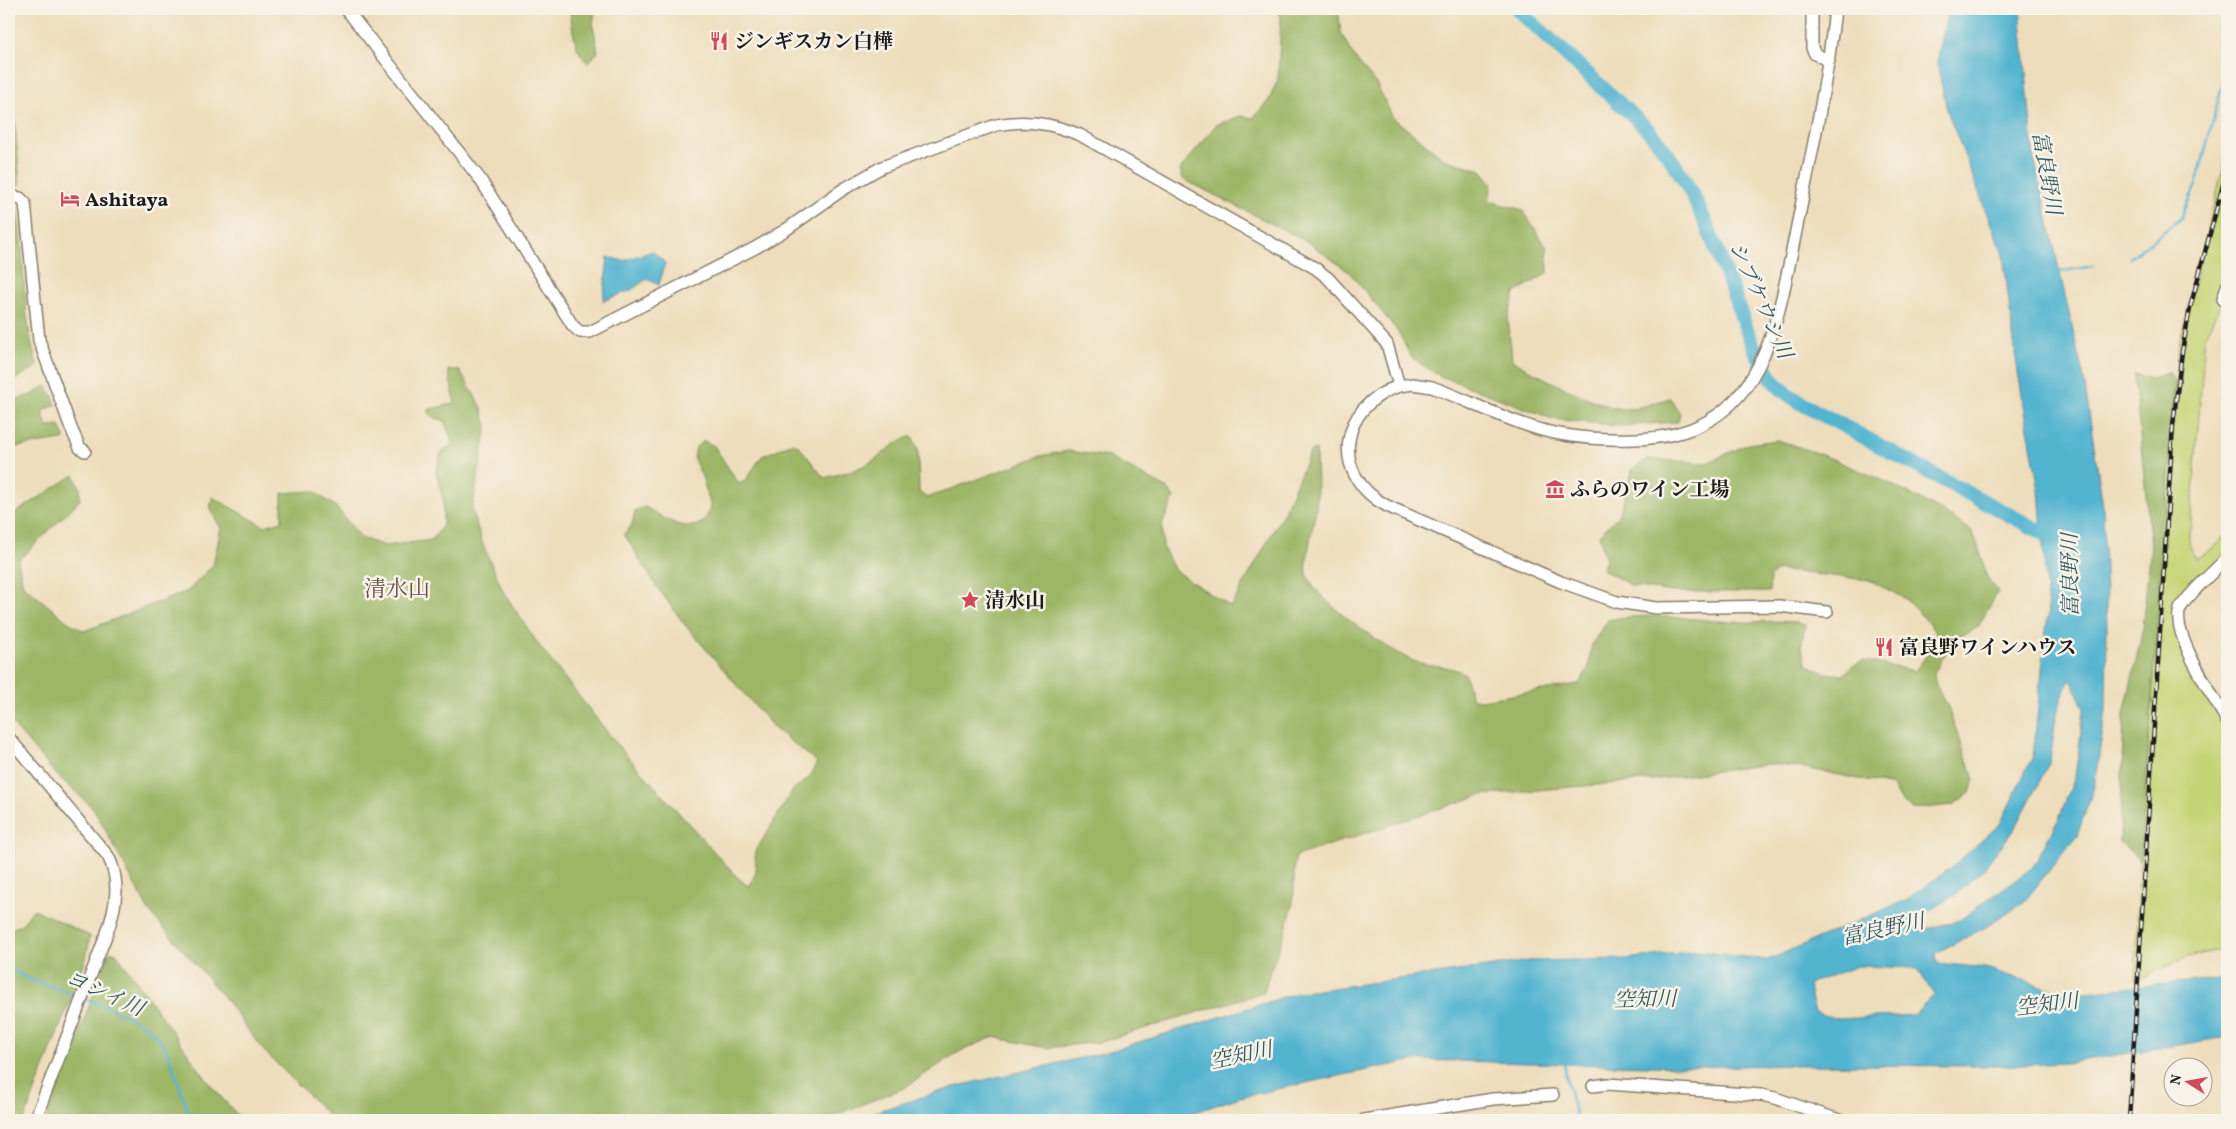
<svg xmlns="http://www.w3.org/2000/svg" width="2236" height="1129" viewBox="0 0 2236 1129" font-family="Vollkorn,'Noto Serif JP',serif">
<rect width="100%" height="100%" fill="#f7f3e8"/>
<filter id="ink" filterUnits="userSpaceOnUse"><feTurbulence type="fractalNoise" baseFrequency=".02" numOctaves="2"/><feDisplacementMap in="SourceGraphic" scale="10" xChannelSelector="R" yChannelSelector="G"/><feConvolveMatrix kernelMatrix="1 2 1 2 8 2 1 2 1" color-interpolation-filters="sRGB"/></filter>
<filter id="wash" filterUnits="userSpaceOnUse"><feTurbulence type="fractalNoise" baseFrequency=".0096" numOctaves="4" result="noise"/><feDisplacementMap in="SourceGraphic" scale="20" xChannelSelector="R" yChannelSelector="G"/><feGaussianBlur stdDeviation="1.12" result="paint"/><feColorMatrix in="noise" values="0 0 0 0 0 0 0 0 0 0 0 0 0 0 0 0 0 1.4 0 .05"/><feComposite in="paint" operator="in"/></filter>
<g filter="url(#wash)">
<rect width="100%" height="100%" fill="#edb"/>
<path fill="#c5d475" stroke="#707848" d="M2227,152v134l-4,13 -18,37 -16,211 7,11 9,-3 22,-21v24l-40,42 -9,22 49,99v225l-3,3 -37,8 -52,24 5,-121 39,-516z"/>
<path fill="#9cb666" stroke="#5c6941" d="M570,9h25l-2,16 5,27 -10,11c-14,-10 -16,-38 -18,-54z
M1278,9h60l3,24 13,24 23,28 16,33 53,42 35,10 11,13 -3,18 34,9 24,38 1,25 -33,20 -7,26 4,41c18,12 93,50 113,49 14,0 31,-7 45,-11l10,15 -2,9 -59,4 -66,-7 -115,-44 -27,-18 -12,-24 -50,-61 -41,-30 -125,-63 -3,-9 36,-45 24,-9 13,2 16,-18 9,-21 3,-62z
M9,94l4,1 7,90 -11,3z
M9,206l7,1c11,52 4,109 22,159l-29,17v-90l2,-16z
M448,370h11l22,36 6,20 -15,84 11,35 21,48 36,54 80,101 117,129 12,10 7,-15 -1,-20 38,-62 17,-13 7,-15 -42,-33 -90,-104 -30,-41 -31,-50 8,-9 3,-14 10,-4c15,8 40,28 57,15 4,-3 7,-10 9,-14l-8,-29 -9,-20 2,-12 8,-6 10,5 25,38 6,-3 17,-25 31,-13 6,3 25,32c15,-4 31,-7 45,-15 15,-9 26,-22 43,-27l6,13 1,43 8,6 113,-42 28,-5 41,6 59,32 6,9 -12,27 1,22 12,24 56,36 53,-95 26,-60 6,-2c0,19 2,39 0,58 -2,14 -11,52 -9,64 3,26 77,74 100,86 18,10 40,5 58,16l7,25 10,1 97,-16 9,-15 4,-25 16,-24c42,-9 88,1 131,2 23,1 44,-4 66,3l-4,21 6,18 17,9 20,2 8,-9 12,-5 51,10 12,-16 10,-20 -9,-13 -24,-24 -35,-18 -91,-10 -8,7 -1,15h-97l-40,-6 -30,-17 4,-9 -7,-25 19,-19 11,-30 3,-16 16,-11 59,4 41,-19 30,-4 47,16 57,24 60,31 30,20 8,20 7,26 11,15 -20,35 -16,9 -16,16 -12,21 1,9 12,23 27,74 -4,14 -17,12 -40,4 -11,-7 -9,-16 -88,-18 -36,-4 -117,16 -171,15 -185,61c-4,17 0,34 -4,51 -6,29 -21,56 -28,85l-164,50 -53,6 -54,-11 -36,16 -53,35 -81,32h-166l-6,-5 -13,5h-305l-71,-71 -38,-52 -75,-86 -55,-102 -41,-38 -44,-51v-203l65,-42 6,13v12l-62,61 5,24 45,37 16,9 104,-40 25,-26 8,-37 -11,-18 2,-13 52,29 18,-5v-28l31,-2 22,15 26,32 24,8 47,-6 11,-15v-27l-7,-26 5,-19 12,-10 -9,-23 -10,-2 -7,-8 28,-7z
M2169,372l6,11 -35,477 -20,-18 4,-128 17,-76 10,-92 -17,-172 17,5z
M46,386l6,8 4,11 -14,6 5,16 13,-1 5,12 -3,2 -53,8v-59l6,11 18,-6z
M34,909l56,27 -4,23 -62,161h-15v-190l12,-5z
M110,951l6,2 96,134 30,33h-196z"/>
<path fill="#52b4d0" stroke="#376876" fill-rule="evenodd" d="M1948,9h72l14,149 50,221 19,127 4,123 -1,82 -12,76 -17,49 -54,67 -37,24 -50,26 1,10 49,5 80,26 161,-16v59l-159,26 -71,3 -205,-1 -108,2 -269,-7 -175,37 -69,23h-321l104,-33 153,-35 190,-59 232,-32 98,-2 69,-8 72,9 138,-60 46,-33 48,-43 33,-68 15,-144 -9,-122 -22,-123 -14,-112 -56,-145 -10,-47zM2071,679l13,30 -9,68 -16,41 -26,49 -73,53 -41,11v-14l36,-22 28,-26 33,-42 34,-66 6,-45 9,-27zM1858,966l59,2 17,27 -20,20 -77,4 -22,-7 -7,-28z
M653,251l12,12 -6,22 -12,-6 -16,11 -28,11 5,-44 15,4z"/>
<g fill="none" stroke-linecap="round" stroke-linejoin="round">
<path stroke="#52b4d0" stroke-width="2.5" d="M2130,258l51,-40 15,-33 31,-119
M2058,272l35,-6
M9,969l23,11 48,16
M85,999c27,11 69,22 82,53 10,22 14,47 26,68
M1564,1061l2,15 11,44"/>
<path stroke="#52b4d0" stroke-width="15" d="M1517,9l127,117c45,45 69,113 91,172 10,28 20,58 38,82 12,17 50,35 69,45 72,40 144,78 217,116"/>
</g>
</g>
<g filter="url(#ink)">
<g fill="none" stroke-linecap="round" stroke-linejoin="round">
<g stroke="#857c6c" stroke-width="14">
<path id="minor" d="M346,9l134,170 93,147 7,6h10l165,-84 32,-19 55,-39 40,-23 114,-42c30,-6 56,-2 84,10l235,133 13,10 59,66 12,42 14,-2 19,3c35,13 69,31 106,42 31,9 64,11 97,10 125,-3 140,-104 160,-203 15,-75 32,-151 40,-227
M1812,9v39l3,6 14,7
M9,196l11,2 5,5 14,137 32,88 9,20 5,3
M2227,286l-4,13 4,4
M1399,386c-60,20 -70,89 -12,120l174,76 56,20 39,6 123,-2 48,6
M2227,558c-11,11 -41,38 -47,51 -10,24 35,89 47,112
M9,738l99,118c13,25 8,51 -1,77l-72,187
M1593,1086l15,-2 153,11 14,3 64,22
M1364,1120l129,-21 60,-4"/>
</g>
<use href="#minor" stroke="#fff" stroke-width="11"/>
<g stroke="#1c1c1c" stroke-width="4.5">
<path id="rail" d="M2129,1120l44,-695 9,-73 8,-44 37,-138"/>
</g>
<use href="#rail" stroke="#f7f3e8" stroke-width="2.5" stroke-dasharray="8" stroke-linecap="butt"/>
</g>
</g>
<defs>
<g id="restaurant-bare" transform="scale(1.5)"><path d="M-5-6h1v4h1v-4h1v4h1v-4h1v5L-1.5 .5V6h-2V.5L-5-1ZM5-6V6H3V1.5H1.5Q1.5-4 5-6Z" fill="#d1495b" stroke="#f7f3e8" stroke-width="2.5" paint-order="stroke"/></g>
<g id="hotel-bare" transform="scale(1.5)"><path d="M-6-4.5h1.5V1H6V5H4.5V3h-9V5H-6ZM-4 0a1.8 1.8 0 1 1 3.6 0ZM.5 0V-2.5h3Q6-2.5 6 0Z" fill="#d1495b" stroke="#f7f3e8" stroke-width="2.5" paint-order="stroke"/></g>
<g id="museum-bare" transform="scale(1.5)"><path d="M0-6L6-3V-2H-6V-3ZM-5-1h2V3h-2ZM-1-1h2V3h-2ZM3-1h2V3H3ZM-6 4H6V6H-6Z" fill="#d1495b" stroke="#f7f3e8" stroke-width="2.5" paint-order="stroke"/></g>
<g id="sight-bare" transform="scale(1.5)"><path d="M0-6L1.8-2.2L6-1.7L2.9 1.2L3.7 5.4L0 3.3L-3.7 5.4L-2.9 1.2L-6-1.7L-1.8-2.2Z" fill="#d1495b" stroke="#f7f3e8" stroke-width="2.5" paint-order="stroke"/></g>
</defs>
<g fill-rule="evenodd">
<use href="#restaurant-bare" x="719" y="41"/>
<use href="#hotel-bare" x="70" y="199"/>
<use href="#museum-bare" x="1555" y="489"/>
<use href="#sight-bare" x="970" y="600"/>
<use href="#restaurant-bare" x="1884" y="647"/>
</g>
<g text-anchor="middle" stroke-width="5" stroke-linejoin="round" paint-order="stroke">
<g font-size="20" font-weight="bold" fill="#1c1c1c" stroke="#f7f3e8" text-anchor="start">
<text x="734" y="48">ジンギスカン白樺</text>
<text x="85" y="206">Ashitaya</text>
<text x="1570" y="496">ふらのワイン工場</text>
<text x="985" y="607">清水山</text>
<text x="1899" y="654">富良野ワインハウス</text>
</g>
<g font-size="21" font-style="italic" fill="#325964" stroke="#f7f3e8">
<text transform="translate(2047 173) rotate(80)" y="7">富良野川</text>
<text transform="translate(1761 300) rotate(66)" y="7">シブケウシ川</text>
<text transform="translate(2070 575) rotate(-91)" y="7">富良野川</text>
<text transform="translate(1883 929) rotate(-12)" y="7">富良野川</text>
<text transform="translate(105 993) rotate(24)" y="7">ヨシイ川</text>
<text transform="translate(1645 999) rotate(-1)" y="7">空知川</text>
<text transform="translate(2047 1004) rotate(-7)" y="7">空知川</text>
<text transform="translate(1241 1055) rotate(-12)" y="7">空知川</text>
</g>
<g font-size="22" fill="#6a4d4c" stroke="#f7f3e8">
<text x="397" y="596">清水山</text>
</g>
</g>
<rect width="2236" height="1129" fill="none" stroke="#f7f3e8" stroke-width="30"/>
<g transform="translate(2188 1082) rotate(281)"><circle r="24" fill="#f7f3e8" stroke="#9f9d96"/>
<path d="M0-4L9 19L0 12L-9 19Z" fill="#d1495b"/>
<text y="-8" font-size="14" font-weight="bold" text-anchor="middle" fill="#1c1c1c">N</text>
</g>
</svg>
